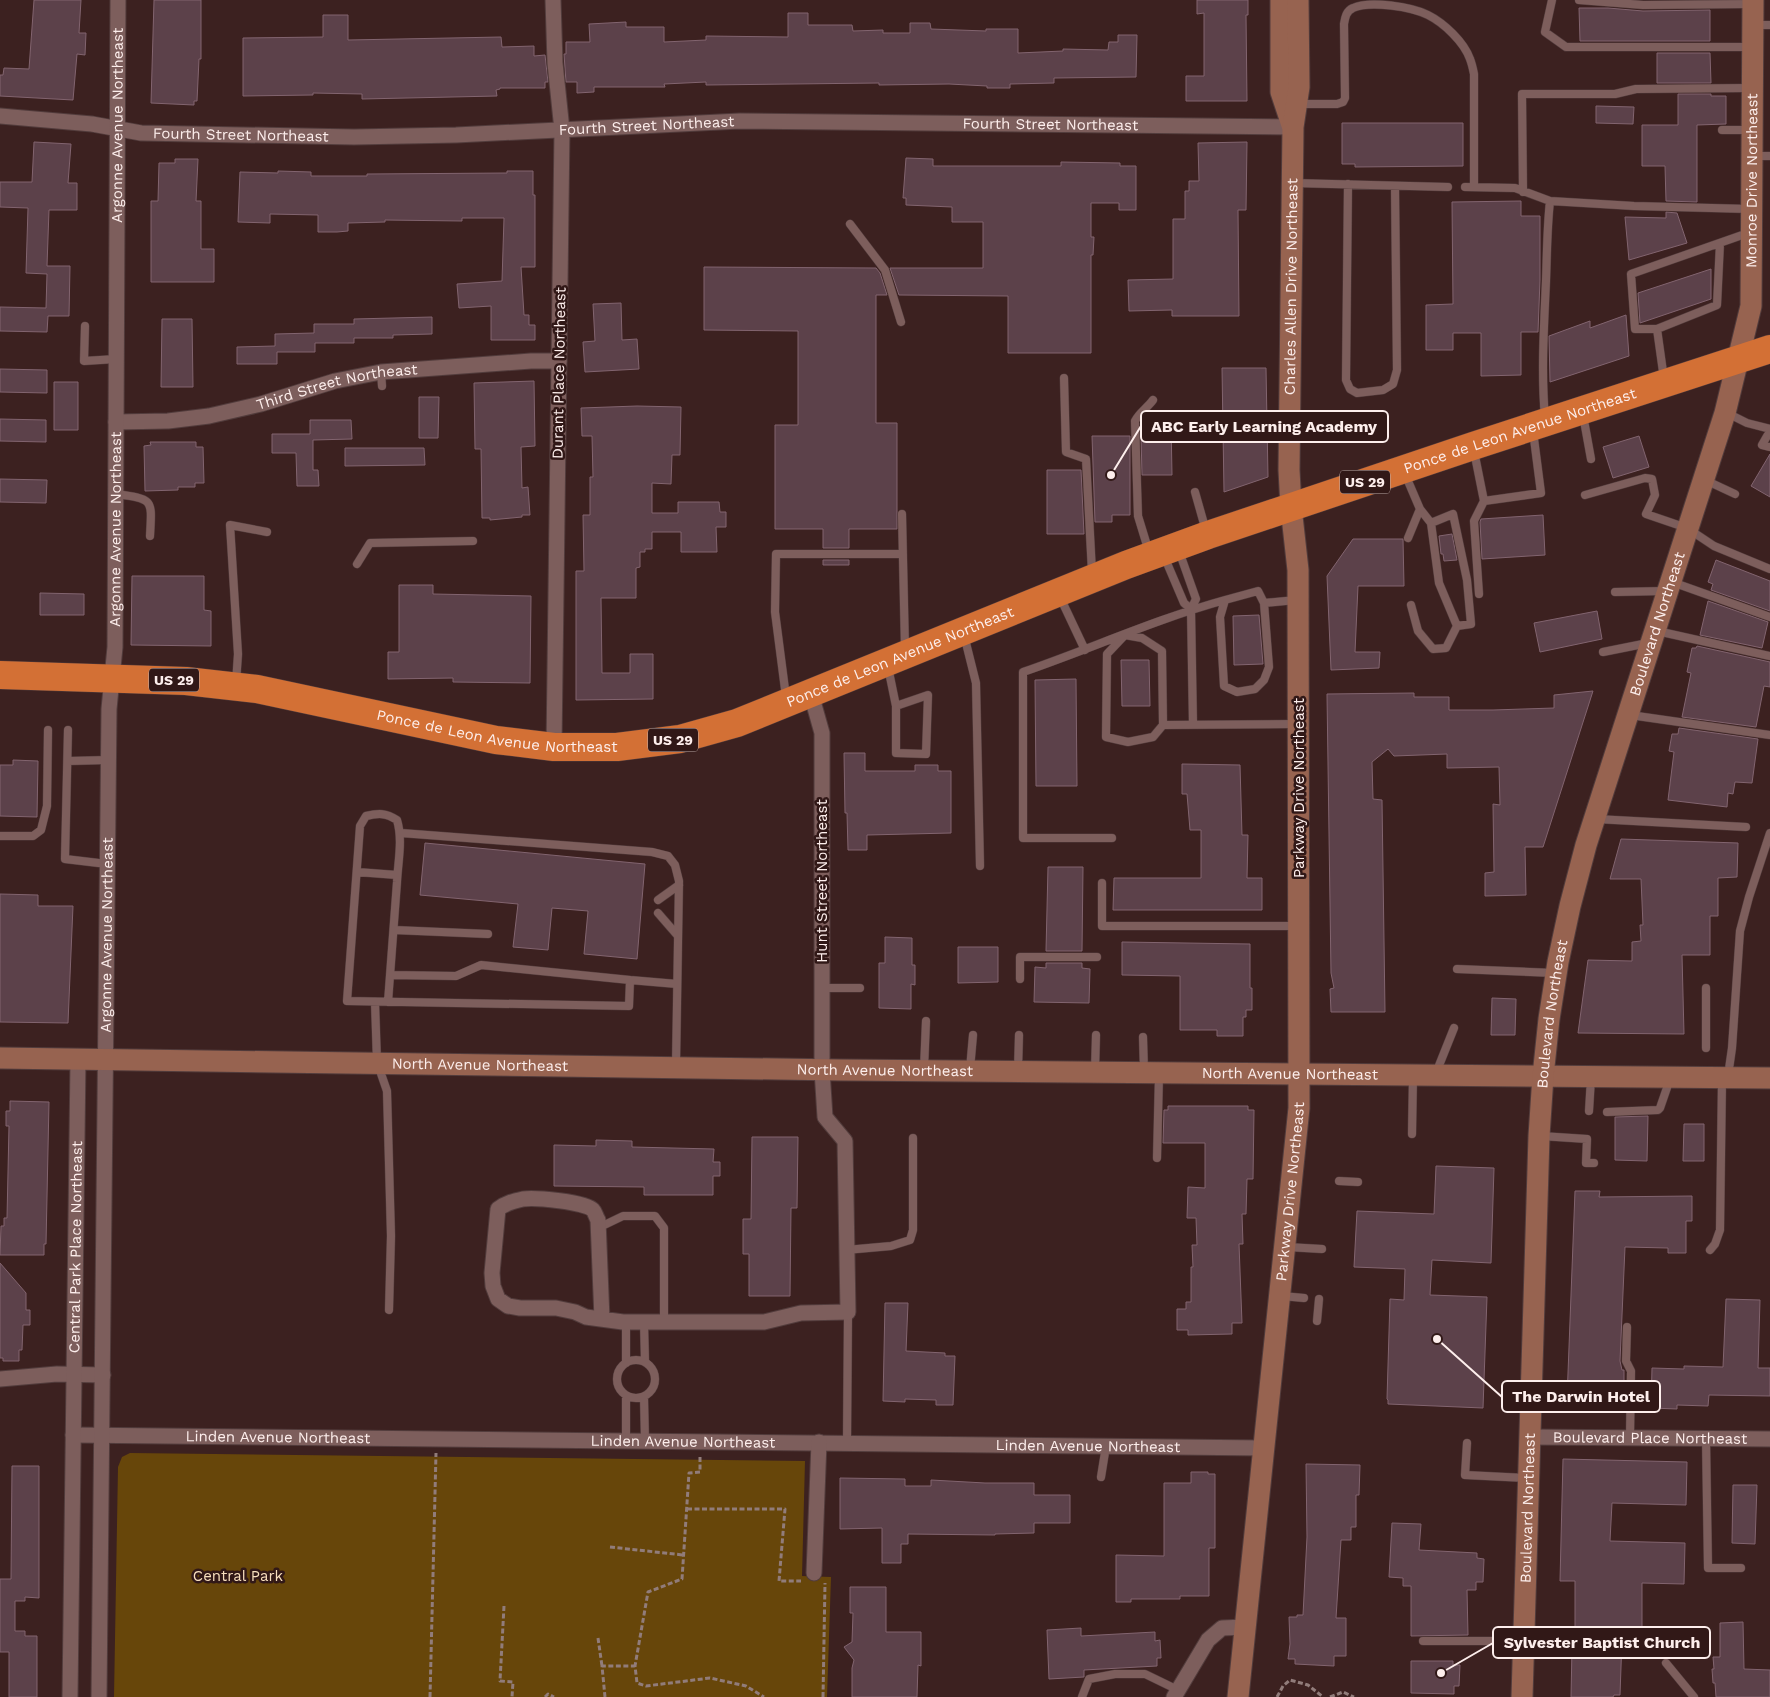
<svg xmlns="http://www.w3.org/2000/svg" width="1770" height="1697" viewBox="0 0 1770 1697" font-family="'Work Sans',sans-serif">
<rect width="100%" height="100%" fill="#3c2120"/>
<path fill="#67460a" d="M130,1453l675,8 -3,115 29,1 -4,120h-713l4,-230 4,-10z"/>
<path fill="#5c414a" stroke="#82646f" d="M34,0h47l-2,33h7l-1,22 -8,-1 -4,46 -73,-4v-21h3l1,-7 25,1z
M154,0h47v59h-2l-2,42h-3v4l-43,-2z
M1197,0h51v15h-2l1,86h-61v-25h18v-63l-7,1z
M1579,8h29l35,3 67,-1v31h-130z
M788,13h20v12h44l1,6 30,-1v3h27v-10h20l1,6 55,2v-2h32v24l45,-2v-2l45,1 1,-8h9v-7h19l-1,42 -82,1v5l-44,1v4h-23v-2l-38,-2 -70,1v-2l-173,2v-3l-42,2 1,3h-71v5l-17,1v-11h-11l-2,-28h2v-12h24l-1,-18 37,-2v5h38v15l42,-2v-4l82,1z
M323,15h25v25l153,-3 1,10 32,-1v10l11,-1 3,27h-3v6h-45v1l-4,1 1,6 -135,3v-5l-49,-1v2l-70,1v-58l80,-1z
M1657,53h53l1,30h-54z
M1678,94h33v2h15v28l-29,1v77l-31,-1 -1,-35h-23v-41h36z
M1596,106l38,1 -1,17 -37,-1z
M1342,123h121v43l-108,1v-3h-13z
M34,142l37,2 -3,39h9v27h-28l-2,56h23l-1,50h-21l-1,16 -47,-1v-24l46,1 1,-34 -21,-1 2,-65 -28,-1v-25h32z
M1247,142l-1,68h-8l1,106h-67v-6l-43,1 -1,-31 45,-1v-60h12v-28h4v-10h10l-1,-38z
M906,158l27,1v7h128v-4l59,1v3h16v44h-17v-7h-28v34h3l-1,18h-2v98h-83v-57l-109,-1 -9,-27h93v-46h-31v-15l-46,-2v-7h-3z
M175,159h23l-2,42h5v48h13v33h-63v-81h7l1,-38h16z
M278,171l33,1v4h56v-2l140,-1v-2h26v24h2v72h-14l3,48h5v10h6v15h-44v-34l-32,2 -2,-24 45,-3 2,-63h-42v3l-77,-1v2l-37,1v8l-11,1h-19v-17l-48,-1v9l-32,-1 2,-50 38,1z
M1521,201v15h19v64l-2,52h-17v43l-40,1v-43h-28v17h-27v-45l27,-1 -1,-102z
M1666,212l11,1 10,30 -58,17 -4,-43 41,1z
M704,267l172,1 4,5 7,22h-11v128h21v106h-48v19h-26v-19h-48v-104h23v-94l-94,-1z
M1711,269v30l-71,24 -2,-30z
M621,303l1,37 15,-1 2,30 -54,3 -2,-30 12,-1 -2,-37z
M1626,315l3,41 -79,26 -1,-46 41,-15v7z
M432,317v17l-39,1v3h-39v5h-39v9h-38v12h-40v-17l38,-1v-12l39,-1v-9h40v-5z
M162,319h30l1,68h-32z
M1222,368h44l2,109 -44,15z
M0,369l47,1v23l-47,-1z
M534,381l1,65 -14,1 1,41 6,-1 2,28h-8v2l-32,3v-2h-8l-1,-69h-6l-1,-66z
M54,382h24v48h-24z
M419,397h20l-1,41h-19z
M637,406l44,1 -1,48h-8l-1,29 -19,-1v30h26v-11h41l1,10h6v15h-10l1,25h-36v-20h-29v17h-7v3h-5v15l-4,1v30h-35l1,75h28v-19h23v45l-77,1v-129h8l-1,-56h7v-38h3l-1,-41h-10l-1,-28z
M0,419l46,1v22l-46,-1z
M310,420h41l1,19 -39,1v30h5l1,16h-22l-1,-33h-24v-19h38z
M1171,422l1,53h-30l-1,-39h2v-13z
M1092,436h38v79h-18v7h-17z
M1639,436l10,31 -36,11 -10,-31z
M150,442h46v5h7l1,36h-9v4h-17v3l-33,1 -1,-45 7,-1z
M345,448h79l1,17 -80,1z
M1770,454v43l-19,-11z
M1047,470h34l3,64h-37z
M0,479l47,1 -1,23 -46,-1z
M1543,515l2,40 -63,4 -2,-37 1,-3z
M1452,534l5,26 -13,1 -1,-7h-2l-2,-18z
M1353,539h50l1,47h-46l-3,66h25l-1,16 -48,2 -4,-94z
M823,560h26v5h-26z
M1716,560l54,21v30l-59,-21 2,-6 -5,-2z
M132,576h72v34l7,1v35l-80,-1z
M399,585h34v9l98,2 -1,87 -77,-1v-4l-65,1v-27h11z
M40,593l44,1v21h-44z
M1708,601l60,21 -6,26 -62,-13z
M1597,611l5,28 -62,13 -6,-29z
M1259,615l4,49 -29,1 -1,-49z
M1697,646l73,16v25l-6,-1 -8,41 -74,-10 9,-44 -4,-1 5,-24h4z
M1121,660h28l1,46h-28z
M1076,679l1,107h-41l-1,-106z
M1593,691l-50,156h-18l1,48 -41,1v-23l9,-1 -1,-68 7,1 -1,-38 -52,1v-14l-53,2 -6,-7 -16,13 1,37 9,1 3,212h-54l-1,-23 4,-1 -3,-15 -4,-279 87,-1v4h35v13h44l61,-2v-13z
M1679,728l79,11 -6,44 -17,-1 -2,12 -5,-1 -1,14 -59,-7 6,-48 -5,-1 3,-17h6z
M844,753h21v18h50v-6h23v6h13v62l-84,2v15h-19l-1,-37h-2z
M13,760l25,1 -1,56 -37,-1v-51h13z
M1182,764l58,1 2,70h6l-1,43h15v32h-149l1,-32h87v-48h-11l-3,-36h-5z
M1621,839l117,4 -1,34 -19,1v38h-8v39h-28l2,79 -106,-1 10,-73 44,1v-19l9,-1 -1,-16h3l-2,-46h-31z
M425,843l220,21 -8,95 -53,-5 4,-43 -36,-3 -4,42 -35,-3 5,-43 -98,-9z
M1048,867h35l-1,84h-36z
M0,894l38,1v11h35l-5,117 -68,-1z
M885,937l27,1v27h3v20l-4,-1v25l-32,-1v-45h6z
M1122,942l128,2v44h2v22h-6v7h-3v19h-26v-6h-37v-54l-58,-1z
M958,947h40v35l-40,1z
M1046,963h36v5l8,1 -1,34 -55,-1 1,-35 11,1z
M1492,998l24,1 -1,36h-24z
M10,1101l39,1 -3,142h-2v11h-44l1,-29h3v-8h3l2,-92h-3v-15h4z
M1168,1106h80v4h6l-1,69h-6l-1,35h-4l1,30h-4l3,79h-10v11l-44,1v-5h-11v-21h9v-7h5v-35h2l-1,-22h5l-1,-27h-9l1,-31 17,1v-45h-42l1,-33h4z
M1648,1116l-1,45 -32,-1v-43z
M1684,1124h20v37h-21z
M752,1137h46l-1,71h-6l-1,88h-41v-42h-6v-35h8z
M596,1140l36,1v6l82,2 -1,13h7v14h-7v19h-69v-8l-90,-1v-41l42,1z
M1436,1166l58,2 -3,95 -59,-3 -2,35 57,2 -4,111 -95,-4v-4l-1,-1 3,-100 14,1 1,-31 -51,-2 3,-56 77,3z
M1575,1191h25l-1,6 93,-1v25h-6v32h-18v-5l-43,-1 -5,114 2,9h2v29h-57z
M0,1263l26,30v17h4v15h-7l-1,25h-3v11h-16v-3h-3z
M1726,1299l34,1 -2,68h12v28l-61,-1 -1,11 -31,-1v4l-26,-1 1,-40 32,1v-3l39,1z
M885,1303h23l-2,48 39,2v3h10l-2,49h-17v-5l-31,-1v3l-22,-1z
M1563,1459l124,3 -1,43 -74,-2 -2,38 75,2 -1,41 -42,-1v56h-20l-2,56h-6l-1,2h-42l1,-49h3v-67h-15z
M1306,1464l54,1 -1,30h-3v32h-5v13h-10l-5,78h10v38h-12v10l-39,-2v-5h-7l2,-15 -1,-27h8v-2h6l4,-78z
M12,1466h27v132l-14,-1v4h-10v30h10v5h12v61h-28v-45h-9v-73h11z
M1191,1472h17v2h7v74h-6v48h-29v3h-49v3h-15v-47l48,1v-73h27z
M840,1478l65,1v7h26v-6l54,3h49v12h36v28h-36v10l-39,1v1l-87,-1v10h-7v19h-19v-35l-42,1z
M1733,1485h24l-2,59 -23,-1z
M1392,1523l29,1 -2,26 58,3v5l7,1 -1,23h-7v8h-9l1,45 -57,1v-50h-8v-8l-14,-1z
M850,1587h36v45h35v34l-3,-1 -1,32h-65v-29l2,-8 -10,-13 8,-5 1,-29h-3z
M1743,1622l1,47 26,1v27h-54l-1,-14h-2l-1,-14h2l-1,-12h7v-34z
M1081,1628v8l74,-4v9l5,-1 1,18h-4v8l-73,4v7l-35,2 -2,-49z
M1411,1661h42v4h7l-1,21h-5v8l-43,-1z"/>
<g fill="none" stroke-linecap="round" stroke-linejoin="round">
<g stroke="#523c3c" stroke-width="9">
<path id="lane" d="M1552,0l-7,32 21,15h184
M1579,0l64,5 109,-1
M1754,25h16
M1299,104h38l6,-2 2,-4 -1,-74c1,-6 2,-13 9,-16 17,-8 59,-1 75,7 16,8 36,27 42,44 2,5 3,10 4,15v113
M1722,130h28
M1755,156h15
M1293,183l155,4
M1348,184l-2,196 4,9 7,4 26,-3 10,-6 4,-14 -2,-184
M1465,187l50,1 35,13 84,5 116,3
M1523,192l-1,-98h93l21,-5 114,-1
M850,224l35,46 16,52
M85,326l-1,35 32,-2
M1657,329l60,-24 3,-62
M381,372l1,14
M1064,378l2,74 20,7 6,113
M1664,379l-7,-50h-22l-4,-55 117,-41
M1727,413l20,10 23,6
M1583,415l8,44
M1545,418c-4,-46 -1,-91 1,-137 1,-27 1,-53 4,-80
M1770,431l-8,14 8,2
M1474,451l10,50 -10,20 5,73
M1405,474l15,35 -12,29
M1705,480l30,14
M1195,492l11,39
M116,494c38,5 36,5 34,42
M1585,495l60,-17 7,1 3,16 -9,19 41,14 27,18 56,23
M1484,501l57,-8 -8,-62
M902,514l3,135
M1431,523l22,-9 14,66 4,44 -14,2
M1179,551l17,48 -5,10 2,116
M1149,552l-11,-36 -3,-95c4,-8 12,-13 18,-21
M1164,556l20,47 7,6
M357,564l13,-21 103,-2
M1672,582l98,35
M1258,591l6,12 5,64 -5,13 -9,9 -18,3 -13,-6 -4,-69 5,-17z
M1615,592l50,-1
M1060,597l25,53
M1264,603l32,-3
M1411,605l7,26 15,18 13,-1 11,-22 -18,-43 -8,-60 -11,-14
M1657,631l113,25
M964,635l12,48 4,183
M1125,635l17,3 20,13 1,74 -10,12 -25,5 -22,-5 1,-83z
M1603,652l45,-9
M888,667l8,39 32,-11 -2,59 -30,-1v-47
M236,683l2,-29 -8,-129 37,7
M786,697l-11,-85 1,-58h127
M1630,715l140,20
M1163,725l133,-1
M68,730l-3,129 42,5
M68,761l40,-1
M1596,819l150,8
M401,833l251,19 16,4 7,9 4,16 -3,184
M0,836h33l8,-6 6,-24 1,-76
M1112,838h-89v-166c67,-23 133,-53 202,-72
M357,872l40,3
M1102,883v43h195
M658,900l21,-15
M658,913l20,23
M394,930l94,4
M1457,969l97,4
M1020,979v-22h77
M630,980l47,4
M822,988h38
M1706,988v60
M375,1002l2,60 10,29 4,145 -2,74
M388,1002c3,-40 6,-80 9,-120 1,-21 6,-42 0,-62 -11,-7 -18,-7 -31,-4l-6,10 -13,175 282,5 1,-26 -149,-15 -25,11 -66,-1
M1143,1037l1,34
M924,1069l2,-48
M970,1069l3,-34
M1018,1070l1,-35
M1095,1071l1,-36
M1436,1073l18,-45
M1728,1076l4,-28 8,-117 9,-34 21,-64
M1589,1111l2,-33
M1607,1112l51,-2 2,-2 10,-29
M1412,1134l1,-58
M1541,1136l46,3 -1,24h8
M1157,1158l2,-83
M1339,1181l19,1
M598,1228l25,-12h32l9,12v94
M1287,1247l35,2
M846,1250l45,-4 19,-6 3,-10v-92
M1710,1250l5,-6 5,-14 2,-151
M1282,1296l22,2
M1317,1321l2,-22
M626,1322v41
M644,1322l1,40
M1627,1327l-1,34 5,10 -1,67
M617 1379a19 19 0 1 1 38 0a19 19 0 1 1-38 0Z
M644,1397l1,44
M1706,1438l2,130h33
M626,1441v-45
M847,1443l1,-131
M1467,1443l-2,32 61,3
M1101,1477l5,-31
M1423,1641h98
M1666,1663l28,34
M1082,1697l7,-18 26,-5h30l33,16"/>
</g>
<g stroke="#523c3c" stroke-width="17">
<g id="street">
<path d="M553,0l2,63 7,67 -8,617"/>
<path id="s1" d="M0,116l92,8 49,9 213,4 102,-2 284,-14 553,6"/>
<path id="s2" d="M116,422l52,-1 41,-5 52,-12 74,-23 46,-9 150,-11h28"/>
<path d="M602,1319l-4,-99c-2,-3 -3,-8 -5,-10 -7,-8 -59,-13 -70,-11 -9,2 -18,4 -25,10l-6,64 1,13 5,13 10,7 12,2h36l19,4 11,5 37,5h141l37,-9 47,-1 -3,-171 -20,-24 -3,-47v-337l-11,-39"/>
<path d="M0,1379l57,-5 46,1"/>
<path id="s3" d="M73,1435l1191,13"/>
<path id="s4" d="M1529,1437l241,2"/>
<path d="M814,1573l5,-131"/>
<path id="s5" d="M70,1697l8,-638"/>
<path id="s6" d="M99,1697l10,-988 6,-62 3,-647"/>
<path d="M1174,1697l34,-57 14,-12 23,-1"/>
</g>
</g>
<g stroke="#523c3c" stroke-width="23">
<g id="secondary">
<path d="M1281,0v92l11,33"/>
<path id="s7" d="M0,1058l841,12 929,8"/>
<path id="s8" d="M1238,1697l61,-589 -1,-538 -7,-63 -2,-37 4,-343 6,-40 -1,-87"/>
<path id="s9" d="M1522,1697l17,-561 4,-60 6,-57 9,-57 12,-56 16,-61 139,-432 26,-107 2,-306"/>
</g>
</g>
<g stroke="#523c3c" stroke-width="29">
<g id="highway">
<path id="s10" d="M0,675l186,6 71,8 239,51 58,7h63l63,-8 57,-16 389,-158 82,-30 265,-89 297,-97"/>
</g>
</g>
<path stroke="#917c7a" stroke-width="3" stroke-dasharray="5 2.5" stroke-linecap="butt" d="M700,1457v15l-11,1 -7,106 -34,13 -13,74 2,17 9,3 64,-8 36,8 18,11
M687,1509h98l-6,72h22
M610,1547l73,8
M504,1606l-4,75 13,1 -1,15
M598,1638l4,28
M430,1697l6,-244
M545,1697l3,-3 6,3
M605,1697l-3,-31h33
M823,1697l2,-114
M1277,1697l6,-11 7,-6 18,5 15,12
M1330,1697l13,-5 11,5"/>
<use href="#lane" stroke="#7d5e5c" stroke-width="8"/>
<use href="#street" stroke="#7d5e5c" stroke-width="15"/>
<use href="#secondary" stroke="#976350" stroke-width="21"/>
<use href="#highway" stroke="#d37035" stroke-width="28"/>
</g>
<g text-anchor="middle" stroke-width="5" stroke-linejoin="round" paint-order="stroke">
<g fill="#311817" stroke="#c0aeac" stroke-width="1">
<rect x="1340" y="470.5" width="50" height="23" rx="4"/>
<rect x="149" y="668.5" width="50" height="23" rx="4"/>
<rect x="648" y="728.5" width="50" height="23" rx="4"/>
</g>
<g font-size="14" font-weight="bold" fill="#fdeeec">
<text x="1365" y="487">US 29</text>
<text x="174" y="685">US 29</text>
<text x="673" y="745">US 29</text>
</g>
<g font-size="15" fill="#fdeeec" stroke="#311817">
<text dy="5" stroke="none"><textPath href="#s1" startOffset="1052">Fourth Street Northeast</textPath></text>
<text dy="5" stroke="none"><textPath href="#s6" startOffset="1572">Argonne Avenue Northeast</textPath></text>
<text dy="5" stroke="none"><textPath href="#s1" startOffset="648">Fourth Street Northeast</textPath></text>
<text dy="5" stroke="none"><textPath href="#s1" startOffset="242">Fourth Street Northeast</textPath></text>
<text dy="5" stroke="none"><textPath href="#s9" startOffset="1546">Monroe Drive Northeast</textPath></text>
<text dy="5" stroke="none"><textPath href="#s8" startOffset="1414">Charles Allen Drive Northeast</textPath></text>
<text transform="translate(559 373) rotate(-89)" y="5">Durant Place Northeast</text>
<text dy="5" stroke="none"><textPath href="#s2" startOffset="225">Third Street Northeast</textPath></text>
<text dy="5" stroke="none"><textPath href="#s10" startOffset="1582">Ponce de Leon Avenue Northeast</textPath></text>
<text dy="5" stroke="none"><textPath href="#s6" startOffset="1168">Argonne Avenue Northeast</textPath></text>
<text dy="5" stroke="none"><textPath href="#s9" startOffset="1089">Boulevard Northeast</textPath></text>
<text dy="5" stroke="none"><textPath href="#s10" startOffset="922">Ponce de Leon Avenue Northeast</textPath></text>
<text dy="5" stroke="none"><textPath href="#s10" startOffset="502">Ponce de Leon Avenue Northeast</textPath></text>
<text transform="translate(1299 788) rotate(-90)" y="5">Parkway Drive Northeast</text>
<text transform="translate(822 881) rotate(-90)" y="5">Hunt Street Northeast</text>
<text dy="5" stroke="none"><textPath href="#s6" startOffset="762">Argonne Avenue Northeast</textPath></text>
<text dy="5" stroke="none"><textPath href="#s9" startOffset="684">Boulevard Northeast</textPath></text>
<text dy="5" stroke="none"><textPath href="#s7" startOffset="480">North Avenue Northeast</textPath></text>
<text dy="5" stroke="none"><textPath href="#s7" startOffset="885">North Avenue Northeast</textPath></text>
<text dy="5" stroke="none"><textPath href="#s7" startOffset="1290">North Avenue Northeast</textPath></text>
<text dy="5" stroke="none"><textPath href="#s8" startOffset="508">Parkway Drive Northeast</textPath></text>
<text dy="5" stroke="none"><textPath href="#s5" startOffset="450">Central Park Place Northeast</textPath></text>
<text dy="5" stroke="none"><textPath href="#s3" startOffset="205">Linden Avenue Northeast</textPath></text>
<text dy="5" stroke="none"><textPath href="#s4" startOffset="121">Boulevard Place Northeast</textPath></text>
<text dy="5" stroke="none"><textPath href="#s3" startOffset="610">Linden Avenue Northeast</textPath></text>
<text dy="5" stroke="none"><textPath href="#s3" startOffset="1015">Linden Avenue Northeast</textPath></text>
<text dy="5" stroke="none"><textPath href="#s9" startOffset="189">Boulevard Northeast</textPath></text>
</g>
<g font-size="15" fill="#f8dfbe" stroke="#311817">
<text x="238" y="1581">Central Park</text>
</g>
</g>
<path fill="none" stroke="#fdeeec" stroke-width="2" d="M1111 475L1141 426M1437 1339L1502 1397M1441 1673L1493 1643"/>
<g fill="#fdeeec" stroke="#311817" stroke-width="2">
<circle cx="1111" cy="475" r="5"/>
<circle cx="1437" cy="1339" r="5"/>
<circle cx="1441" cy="1673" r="5"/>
</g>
<g fill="#311817" stroke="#fdeeec" stroke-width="2">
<rect x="1141" y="411" width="247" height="31" rx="5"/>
<rect x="1502" y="1381" width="158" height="31" rx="5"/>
<rect x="1493" y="1627" width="217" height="31" rx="5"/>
</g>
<g font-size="16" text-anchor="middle" font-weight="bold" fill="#fdeeec">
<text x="1264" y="432">ABC Early Learning Academy</text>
<text x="1581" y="1402">The Darwin Hotel</text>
<text x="1602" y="1648">Sylvester Baptist Church</text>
</g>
</svg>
